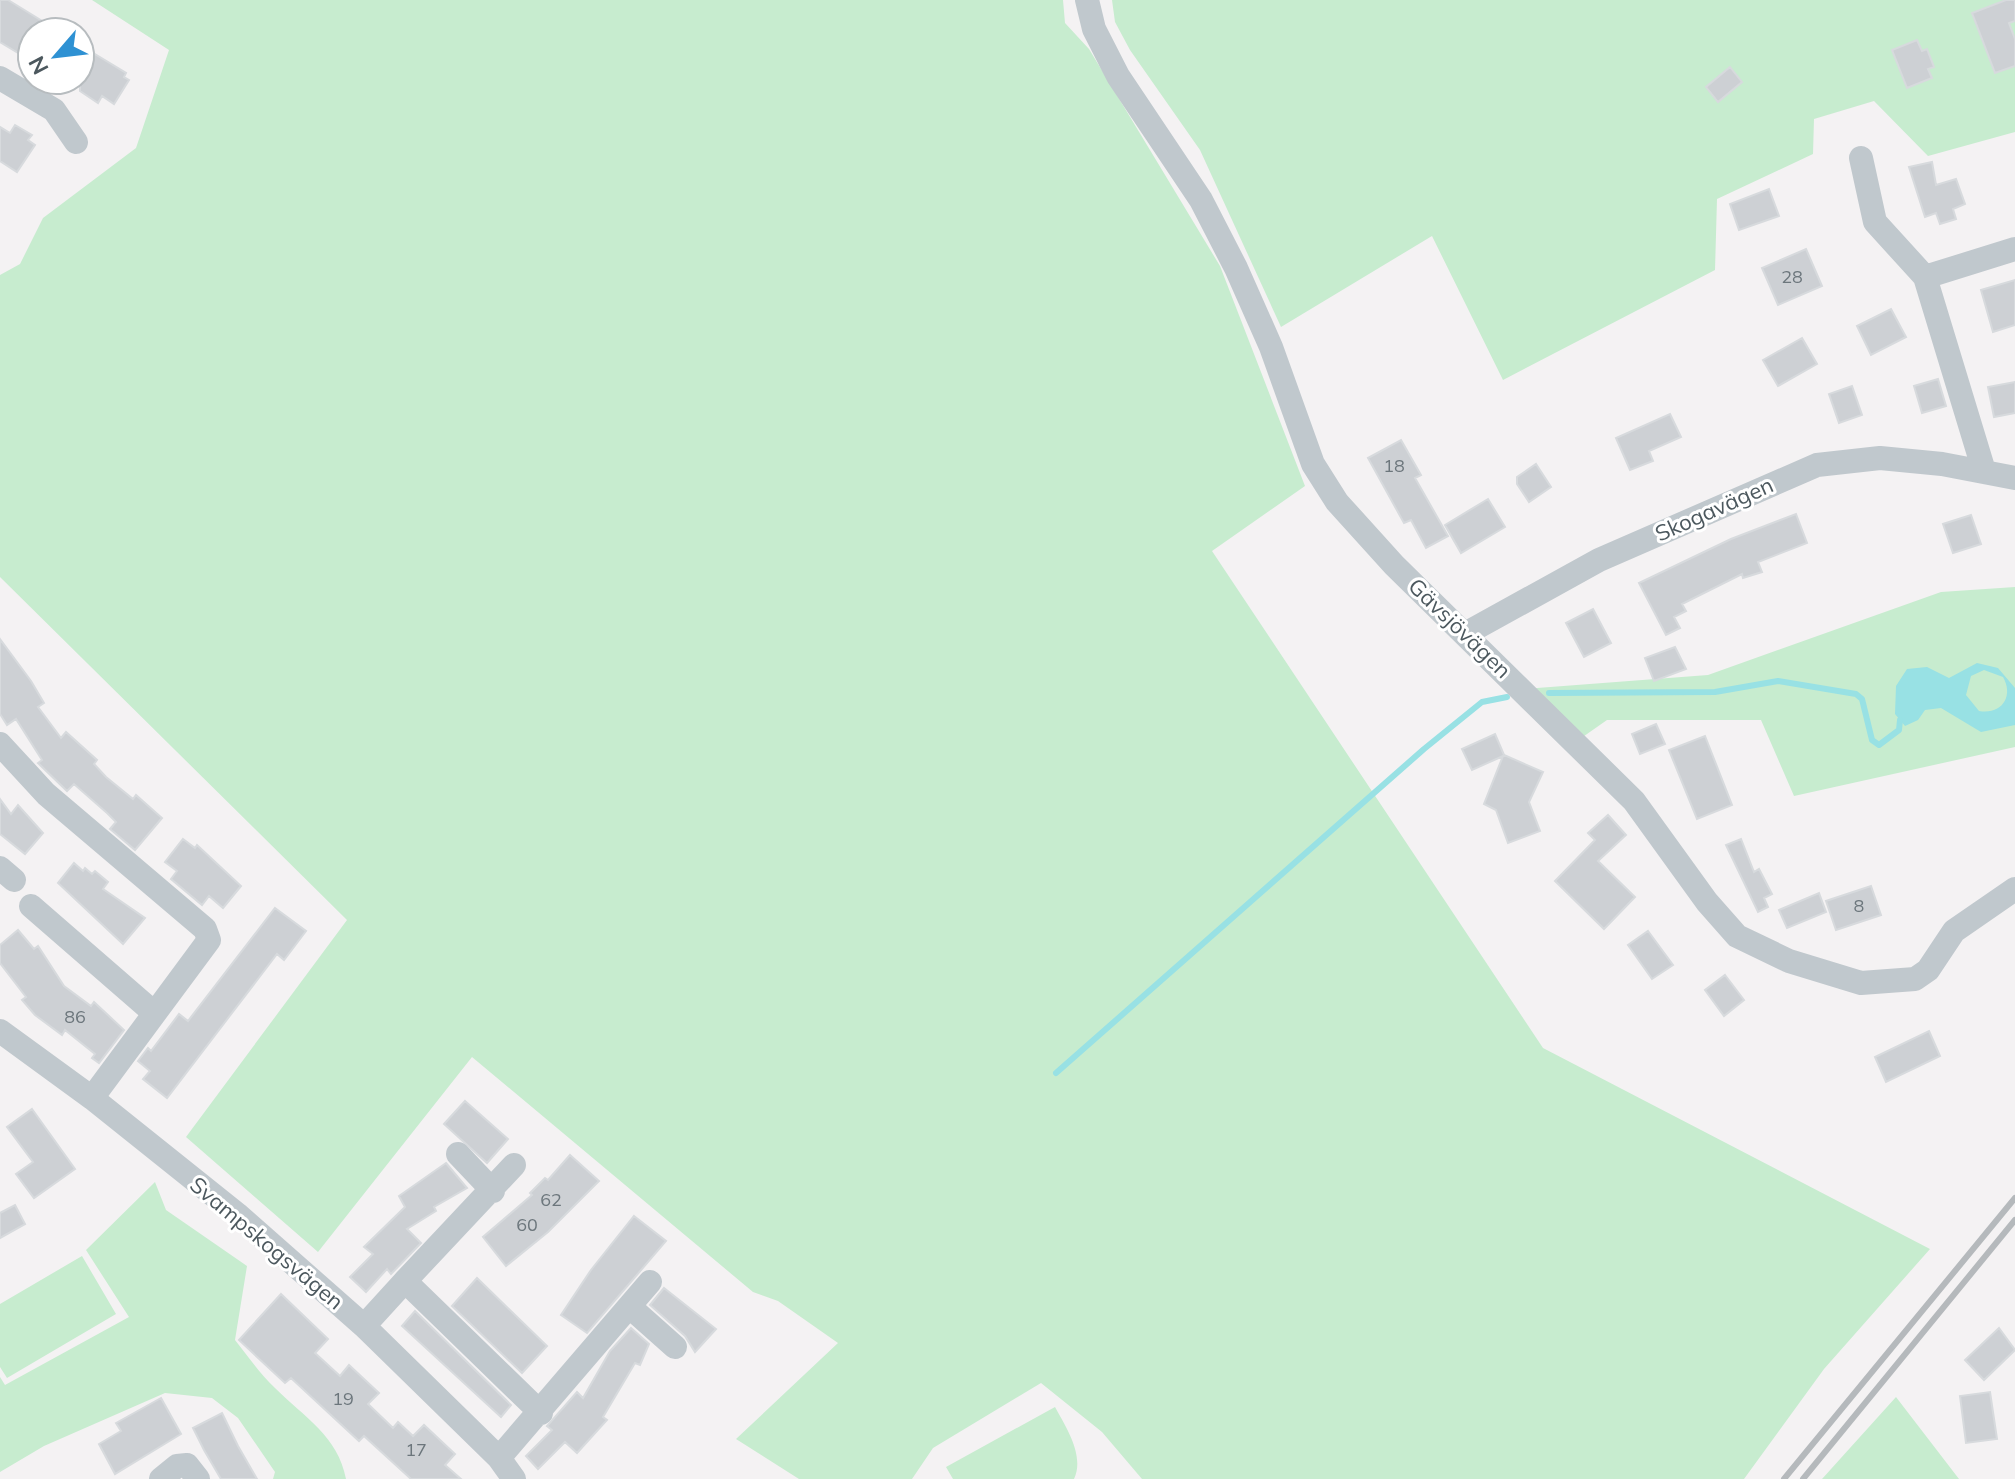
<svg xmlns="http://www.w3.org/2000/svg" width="2015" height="1479" viewBox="0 0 2015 1479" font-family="Mulish,sans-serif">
<rect width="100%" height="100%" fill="#f4f2f3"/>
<path fill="#c7eccf" d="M92,0h971l2,23 24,26 131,217 85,220 -93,65 331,497 387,201 -106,120 -80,110h-602l-40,-47 -61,-49 -108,65 -21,31h-113l-63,-40 102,-96 -60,-42 -25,-9 -281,-235 -154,195 -132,-115 161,-217 -347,-343v-302l20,-11 23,-46 93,-70 33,-98z
M1112,0h903v132l-87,24 -54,-55 -60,18 -1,35 -96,45 -2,71 -212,110 -71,-144 -151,91 -81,-177 -70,-100 -15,-28z
M2015,587v160l-221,49 -33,-76h-154l-30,21 -54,-52 185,-14 233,-83z
M155,1182l11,28 81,56 -12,74c13,16 25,34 40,48 29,29 63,48 71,91h-73l2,-7 -37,-54 -26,-20 -47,-5 -121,53 -44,26v-95l5,8 124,-68 -43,-67z
M82,1256l34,58 -109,64 -7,-11v-63z
M1896,1397l63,82h-137z
M1055,1407c11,20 30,49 19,72h-121l-7,-12z"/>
<path fill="#98e1e4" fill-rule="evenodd" d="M1977,663l21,5 17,20v37l-34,7 -40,-24 -16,2 -7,10 -13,6 -10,-12 1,-28 11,-17 20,-2 22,11zM1984,670l19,7c11,19 -1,38 -24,34l-13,-16 5,-19z"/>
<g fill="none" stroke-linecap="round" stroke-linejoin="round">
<path stroke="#98e1e4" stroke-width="6" d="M1549,693l166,-1 63,-11 78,13 6,5 10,41 7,5 20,-15 1,-10
M1056,1073l368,-324 58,-47 25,-5"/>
</g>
<path fill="#cdd0d4" stroke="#d7dadd" stroke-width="2" d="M0,0h8l52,32h-29l-13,21 -18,-11z
M2006,0h9v21l-6,2 6,16v27l-20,7 -23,-60z
M1917,40l5,11 5,-2 7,18 -6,2 4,9 -25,10 -15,-38z
M80,45l46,28 -2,4 5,3 -15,24 -12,-8 -4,7 -18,-12z
M1730,67l12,15 -24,20 -12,-15z
M15,125l17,10 -4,5 7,5 -18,27 -17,-11v-34l10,6z
M1932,162l4,23 20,-6 9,25 -12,5 3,10 -16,5 -4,-11 -11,4 -16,-50z
M1769,189l10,27 -40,14 -9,-26z
M1806,249l16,37 -44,19 -16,-37z
M2015,280v45l-22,7 -12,-42z
M1891,309l15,28 -35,18 -14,-29z
M1802,338l15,26 -39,22 -15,-26z
M1938,379l8,27 -24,7 -8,-27z
M2015,382v31l-21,4 -6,-30z
M1852,386l10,29 -23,8 -10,-29z
M1670,414l11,23 -32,14 4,10 -23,9 -14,-32z
M1401,440l20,35 -6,3 33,58 -22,12 -15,-28 -7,3 -36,-65z
M1536,464l15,23 -22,15 -12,-18v-7z
M1488,499l17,28 -44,26 -16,-28z
M1796,514l11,29 -49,19 4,10 -19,6 -1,-4 -60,30 4,7 -12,6 6,11 -14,7 -27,-52 92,-44z
M1971,515l10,29 -28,9 -10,-29z
M1593,609l18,34 -27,14 -18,-34z
M0,639l31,42 13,22 -6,4 23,31 5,-6 31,28 -3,4 12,13 27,22 3,-4 26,23 -27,32 -25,-21 6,-7 -9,-9 -33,-29 -7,7 -29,-28 4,-3 -26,-41 -9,6 -7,-11z
M1675,647l11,22 -32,12 -9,-23z
M1656,724l9,20 -25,10 -8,-20z
M1495,734l9,21 39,17 -14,30 11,29 -32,12 -12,-33 -12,-6 19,-48 -31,14 -10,-21z
M1705,736l27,69 -35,14 -28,-69z
M0,799l11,15 7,-9 25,28 -18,21 -25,-20z
M1608,815l18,20 -28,26 37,36 -31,32 -49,-48 40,-41 -7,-7z
M183,839l12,9 2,-3 44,41 -18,22 -14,-12 -7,9 -31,-26 6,-8 -12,-9z
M1741,839l13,33 5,-3 13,25 -8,4 4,9 -10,5 -32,-67z
M74,863l9,8 2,-3 7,6 3,-3 13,11 -5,7 42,29 -22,26 -65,-61z
M1871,886l10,29 -45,15 -10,-29z
M1819,893l7,19 -39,16 -8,-18z
M275,908l31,23 -22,29 -7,-6 -110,144 -24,-19 7,-8 -12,-10 10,-13 3,3 28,-37 9,7z
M18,930l16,19 4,-3 26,40 27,20 3,-4 30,28 -25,33 -7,-5 3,-4 -30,-24 -3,5 -27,-20 -13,-15 4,-3 -26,-34v-18z
M1648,931l25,34 -21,14 -24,-34z
M1725,975l19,25 -20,16 -19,-26z
M1929,1031l11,25 -54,26 -11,-25z
M465,1101l43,38 -21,24 -43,-39z
M32,1109l43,60 -41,29 -18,-24 17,-12 -26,-35z
M570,1155l29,26 -51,51 -42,34 -23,-29 49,-42 -2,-2 15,-15 3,2z
M446,1163l21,25 -33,19 2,4 -29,18 14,14 -30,31 -4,-5 -21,23 -16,-15 23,-23 -9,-7 41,-40 -6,-11z
M15,1205l10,19 -25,14v-25z
M634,1216l32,25 -79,92 -26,-18 30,-45z
M477,1278l70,68 -25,27 -70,-67z
M664,1288l52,41 -21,23 -10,-16 -35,-31z
M281,1294l47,45 -13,14 25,23 9,-11 30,28 -11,11 25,24 5,-6 15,14 11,-11 31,29 -10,11 16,14h-50l-47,-43 -5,5 -68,-63 -6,5 -46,-43z
M415,1311l96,94 -10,12 -99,-91z
M631,1328l18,16 -9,21 -5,-2 -32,54 4,3 -30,33 -12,-11 -27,27 -12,-13 26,-26 -5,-4 30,-34 6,6 27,-47z
M1999,1328l16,22 -31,30 -19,-20z
M1990,1392l7,47 -31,4 -6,-47z
M161,1398l20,36 -66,40 -16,-30 22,-13 -5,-8z
M222,1413l16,33 19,33h-36l-17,-29 -11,-22z"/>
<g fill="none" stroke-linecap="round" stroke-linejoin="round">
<path stroke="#c0c8cd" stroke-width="24" d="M1087,0l7,29 24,47 83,124 35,68 35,79 42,117 24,38 57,63 240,236 73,101 30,34 52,25 72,22 54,-4 13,-9 26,-39 61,-42
M0,78l54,32 22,32
M1861,158l14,64 50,55 59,194
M1925,277l90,-28
M1465,634l134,-74 218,-95 63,-7 62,6 73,14
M0,744l46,50 159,135 4,11 -117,158
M0,868l14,12
M31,906l122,106
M0,1031l92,67 145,116 127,112 135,132 15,21
M458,1154l35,37
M514,1165l-109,116 136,132
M630,1307l45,40
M364,1326l41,-45
M499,1458l151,-176
M161,1479l16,-13 10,-1 11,14"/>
<path stroke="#b5b9bc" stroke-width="6" d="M1784,1479l231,-281
M1803,1479l212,-259"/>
</g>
<g text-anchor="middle" stroke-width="6" stroke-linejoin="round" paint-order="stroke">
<g font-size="18" fill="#6c767c">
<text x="1792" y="283">28</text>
<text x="1394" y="472">18</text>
<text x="1859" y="912">8</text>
<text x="75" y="1023">86</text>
<text x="551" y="1206">62</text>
<text x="527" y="1231">60</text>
<text x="343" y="1405">19</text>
<text x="416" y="1456">17</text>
</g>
<g font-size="22" fill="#4c585e" stroke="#fff">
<text transform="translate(1714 509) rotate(-24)" y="8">Skogavägen</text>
<text transform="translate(1460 628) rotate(44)" y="8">Gävsjövägen</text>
<text transform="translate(267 1243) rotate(40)" y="8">Svampskogsvägen</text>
</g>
</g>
<g transform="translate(56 56) rotate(242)"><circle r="38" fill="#ffffff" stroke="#b7bcbf" stroke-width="2"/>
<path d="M0-6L14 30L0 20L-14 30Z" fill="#2e91d3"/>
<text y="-12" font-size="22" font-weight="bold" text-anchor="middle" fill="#4c585e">N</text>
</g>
</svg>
